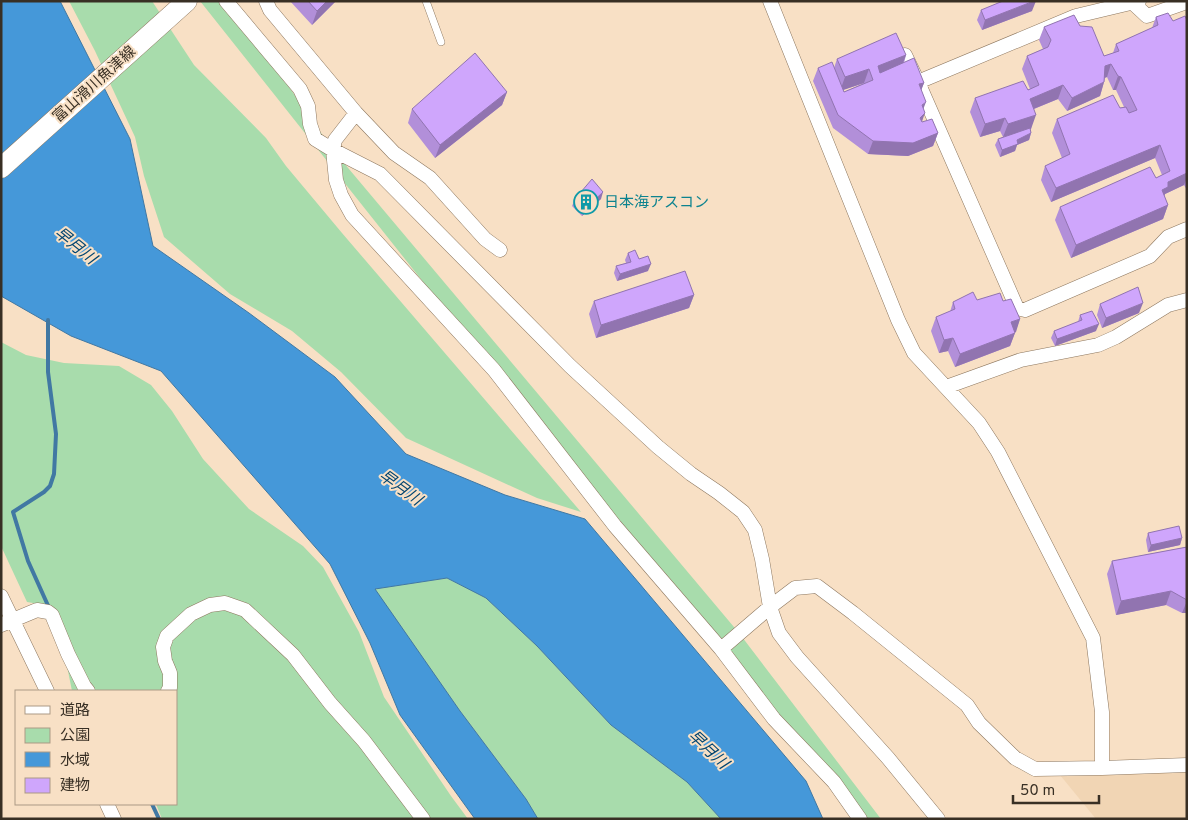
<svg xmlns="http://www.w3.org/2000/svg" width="1188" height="820" viewBox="0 0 1188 820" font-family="Overpass,'Noto Sans JP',sans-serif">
<rect width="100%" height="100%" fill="#f8e0c5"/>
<path fill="#f1d5b4" d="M1187,770v49h-91l-36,-44z"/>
<path fill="#a8dcac" d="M69,1h83l42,64 72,73 20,28 56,67 239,279 -44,-14 -131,-60 -65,-66 -49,-41 -62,-37 -66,-57 -20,-61 -9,-39 -40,-86z
M200,1h29l104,149 406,483 142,186h-26l-9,-20 -341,-414z
M1,342l25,13 38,8 55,3 32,19 21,26 31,48 46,50 54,37 20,21 36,65 25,65 67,99 17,23h-306l-6,-15h20v-113h-104l-16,-80 -17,-7 -12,-2 -26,-56z
M447,578l39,20 51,48 74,79 76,57 34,37h-183l-12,-20 -66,-88 -86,-122z"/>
<path fill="#4598d9" stroke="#4178a3" d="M1,1h59l70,138 23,107 96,67 86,64 71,77 99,41 80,24 221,262 17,38h-102l-34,-37 -76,-57 -74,-79 -51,-48 -39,-20 -72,11 85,122 66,88 12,20h-63l-75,-104 -30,-72 -40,-79 -169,-193 -90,-35 -70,-40z"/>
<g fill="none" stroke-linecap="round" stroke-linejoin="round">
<path stroke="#4178a3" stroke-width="4" d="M48,320v52l8,62 -2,40 -4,12 -6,6 -31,20 15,49 22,49
M152,804l7,15"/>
<g stroke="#8d775f" stroke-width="8">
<path id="service" d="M426,1l15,41"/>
</g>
<g stroke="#8d775f" stroke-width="15">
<path id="minor" d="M226,1l74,88 8,17 2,18 5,15 18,11 47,24 190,192 88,81 33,27 28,19 24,19 12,18 7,29 8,48 9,26 18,24 91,101 50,61
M266,1l4,9 86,103 38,40 36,25 55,61 15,11
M770,1l128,319 16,33 65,70 19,29 95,186 9,74v56
M1133,3l14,13 40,-14
M905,55l13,27 158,-66 63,-15
M918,82l99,226 8,2 125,-54 18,-19 19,-8
M356,113l-21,27 -2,10 3,30 5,15 11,20 142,155 121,156 106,123 53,70 60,63 26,37
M946,387l75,-27 77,-15 18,-8 52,-32 19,-5
M1,596l46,95
M1,625l36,-15 11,2 4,3 16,39 16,32 4,5
M721,649l49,-42 25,-19 22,-2 36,27 114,92 12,18 36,35 20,11 67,-1 85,-3
M168,691l2,-3v-15l-5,-12 -2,-14 4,-11 24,-22 19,-9 15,-2 20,7 48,45 37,48 34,38 59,78
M107,804l7,15"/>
</g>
<g stroke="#8d775f" stroke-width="21">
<path id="secondary" d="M1,168l186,-167"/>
</g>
<use href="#service" stroke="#fff" stroke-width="7"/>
<use href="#minor" stroke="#fff" stroke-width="14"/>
<use href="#secondary" stroke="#fff" stroke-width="20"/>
</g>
<path fill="#b28fd9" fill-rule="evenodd" d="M290,1h46l-24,24z
M981,10l51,1 -50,19 -5,-10z
M1156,17l17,4 14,-1v170l-3,-5 -19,9 -1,2 4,9 -5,14 -92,39 -16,-38 5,-13 96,-29 6,-3 -7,-17 -104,44 -10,-22 4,-14 17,-8 -10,-25 5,-14 67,-12 -8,-17h-3l-6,-13 -2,1 -1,4 -4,14 -33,15 -9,-12 -24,10 -3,20h-1l1,4 -2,7 -12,5 -2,6 -15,6 -5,-12 3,-6 5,-2 -3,-6 -20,6 -10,-25 5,-14 55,-9 -8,-20 5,-13 16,-7 -4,-9 5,-13 36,-1 24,30 9,-3 3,-9 36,-16z
M906,55l-2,8 20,20 -3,7 2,19 -1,13 16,11 -5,13 -25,10 -40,-2 -35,-26 -20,-47 5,-13h16l3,-9zM864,83l-20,9 -1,-2z
M507,92l-5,13 -67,53 -27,-35 4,-14z
M575,199h26l-19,17 -10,-10z
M628,253l11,6 9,12 -31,10 -3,-8 2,-7 10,-3 -1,-3z
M694,295l-5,13 -93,30 -7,-24 5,-13z
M977,300l26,1 17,18 -10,27 -55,21 -7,-16 -9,2 -8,-22 5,-14 14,-5 3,-10z
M1100,304l39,9 -37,15 -5,-13z
M1080,315l16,16 -41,15 -4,-8 3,-7 24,-9z
M1148,533l34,5 -2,7 -32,7 -2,-12z
M1187,547v66h-5l-16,-8 -50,10 -9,-41 5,-13z"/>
<path fill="#9174b0" d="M327,1h9l-24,24 5,-14z
M1034,1h2l-4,10 -50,19 3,-10z
M906,55l-5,13 -28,11 5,-13z
M1111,64l-4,13 -7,2 5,-13z
M869,69l-5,14 -24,8 5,-14z
M1118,76l3,1 -5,13h-3z
M1104,82l-4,14 -33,15 5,-13z
M924,83l-5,13v-12z
M1063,85l-5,14 -32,13 4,-13z
M507,92l-5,13 -67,53 5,-13z
M926,102l-5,13 1,-10z
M925,113l-5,14v-9z
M1036,115l-5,14 -28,8 5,-13z
M1005,118l-5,13 -20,6 5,-13z
M938,133l-5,13 -25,10 -40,-2 5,-13z
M1031,133l-2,7 -12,5 -2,6 -15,6 2,-7 15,-10z
M1160,145l-5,13 -104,44 5,-14z
M1187,173v5l-3,7 -19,9 -2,6 -1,-10 6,-8z
M603,192l-2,7 -19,17 3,-7z
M1168,205l-5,14 -92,39 5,-13z
M651,264l-3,7 -31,10 3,-7z
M694,295l-5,13 -93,30 5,-13z
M1143,303l-4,10 -37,15 4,-10z
M1020,319l-4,13 -10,3 5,-13z
M1099,324l-3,7 -41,15 2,-7z
M1015,333l-5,13 -55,21 5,-13z
M953,338l-5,13 -9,2 5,-13z
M1182,538l-2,7 -32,7 3,-7z
M1171,591l-5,14 -50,10 5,-14z
M1187,601v12h-5z"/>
<path fill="#cfa6fc" stroke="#9174b0" d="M308,1h19l-10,10z
M1003,1h31l-49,19 -4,-10z
M1168,13l5,8 12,-5 2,4v153l-19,9v5l-6,3 6,15 -92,40 -16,-38 90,-40 6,11 14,-7 -10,-26 -104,43 -11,-22 25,-12 -13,-35 56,-24 7,13 6,-1 3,6 8,-3 -16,-33 -3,-1 -7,-12 -6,2 -1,16 -32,16 -9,-13 -33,14 6,16 -28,9 -3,-6 -20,6 -10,-26 48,-17 5,9 11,-5 -12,-29 21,-9 3,-7 -7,-13 30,-12 6,11 12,1 12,29 15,-5 -3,-7 42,-19 -2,-8z
M896,33l10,22 -28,11 2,7 34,-15 10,25 -5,1 7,18 -4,3 3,8 -5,5 2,4 10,-3 6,14 -25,10 -40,-2 -35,-26 -20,-47 14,-6 12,30 29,-12 -4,-11 -24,8 -8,-18z
M475,53l32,39 -67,53 -28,-36z
M1030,128l1,5 -14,7 1,4 -16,6 -4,-11z
M592,179l11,13 -18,17 -10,-10z
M635,250l4,9 9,-3 3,8 -31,10 -4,-8 15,-4 -3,-9z
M685,271l9,24 -93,30 -7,-24z
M1138,287l5,16 -37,15 -6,-14z
M973,292l4,8 23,-7 3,8 8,-2 9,20 -9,3 4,11 -55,21 -7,-16 -9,2 -8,-23 19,-8 -2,-7z
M1092,311l7,13 -42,15 -3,-8 28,-11 -2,-5z
M1179,526l3,12 -31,7 -3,-12z
M1187,547v53l-16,-9 -50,10 -9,-40z"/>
<defs>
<g id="building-ring" transform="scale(1.25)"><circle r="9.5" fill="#f8e0c5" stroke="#0f9aa8" stroke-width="1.5"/><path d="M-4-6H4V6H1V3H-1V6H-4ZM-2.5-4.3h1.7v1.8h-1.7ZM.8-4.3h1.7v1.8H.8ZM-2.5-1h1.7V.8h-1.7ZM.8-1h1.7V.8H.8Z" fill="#0f9aa8"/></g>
</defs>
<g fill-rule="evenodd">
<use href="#building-ring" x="586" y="202"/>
</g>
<g text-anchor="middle" stroke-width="4" stroke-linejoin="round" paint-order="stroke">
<g font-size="15" fill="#382f24" stroke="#f8e0c5">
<text transform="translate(94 84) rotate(-42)" y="5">富山滑川魚津線</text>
</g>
<g font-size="15" fill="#0d838f" stroke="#f8e0c5" text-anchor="start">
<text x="604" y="207">日本海アスコン</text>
</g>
<g font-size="16" font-style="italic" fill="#034570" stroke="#f8e0c5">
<text transform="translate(76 245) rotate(39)" y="6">早月川</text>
<text transform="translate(401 487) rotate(36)" y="6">早月川</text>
<text transform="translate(709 749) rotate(43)" y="6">早月川</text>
</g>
</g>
<rect width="1188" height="820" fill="none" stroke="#382f24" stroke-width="5"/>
<rect x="15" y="690" width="162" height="115" fill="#f8e0c5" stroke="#ab9985"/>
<rect x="25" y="706" width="25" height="8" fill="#ffffff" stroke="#ab9985"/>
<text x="60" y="715" font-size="15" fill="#382f24">道路</text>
<rect x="25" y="728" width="25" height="15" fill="#a8dcac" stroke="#ab9985"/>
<text x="60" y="740" font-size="15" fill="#382f24">公園</text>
<rect x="25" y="752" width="25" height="15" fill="#4598d9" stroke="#ab9985"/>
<text x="60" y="765" font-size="15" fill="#382f24">水域</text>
<rect x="25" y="778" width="25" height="15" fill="#cfa6fc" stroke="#ab9985"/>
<text x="60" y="790" font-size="15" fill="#382f24">建物</text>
<path d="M1013 795v8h86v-8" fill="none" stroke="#382f24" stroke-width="2.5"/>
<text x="1020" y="795" font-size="15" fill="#382f24" stroke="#f8e0c5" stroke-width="4" paint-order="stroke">50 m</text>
</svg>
